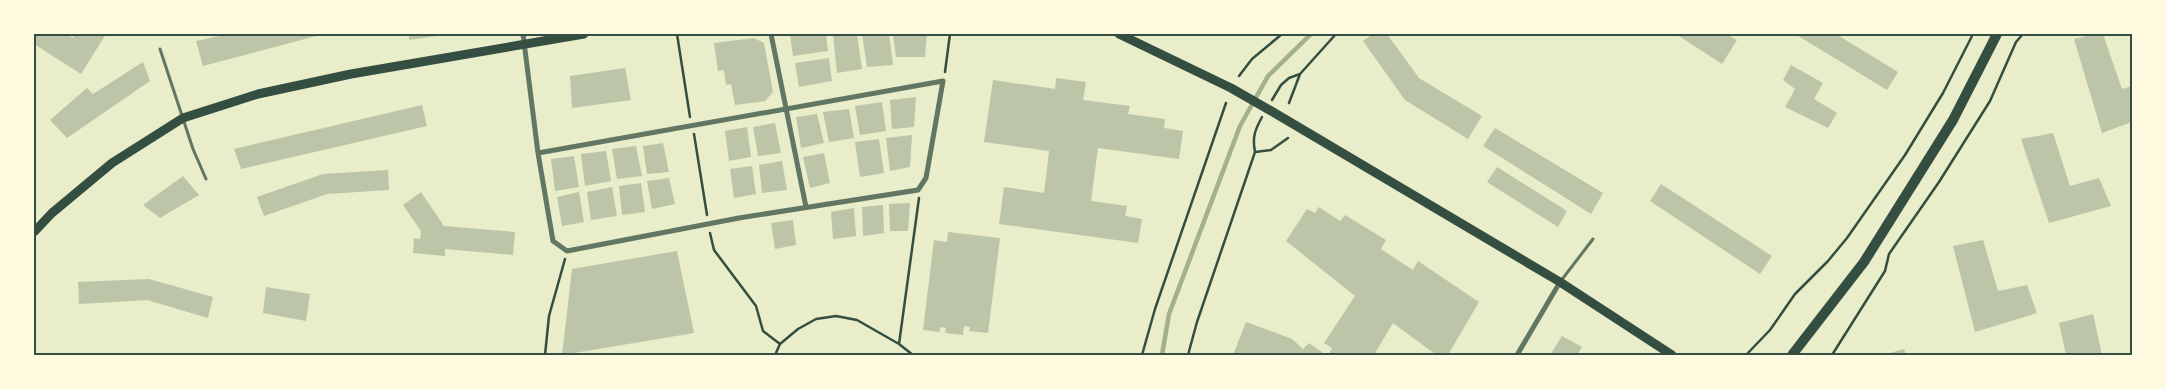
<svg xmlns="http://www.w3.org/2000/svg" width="2166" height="389" viewBox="0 0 2166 389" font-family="'Fira Sans Condensed',sans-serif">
<rect width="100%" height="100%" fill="#e9edc9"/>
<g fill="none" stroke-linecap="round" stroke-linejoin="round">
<path stroke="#a3b18a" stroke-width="4.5" d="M1162,355l7,-41 71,-188 28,-50 43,-42"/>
</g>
<path fill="#bcc5a7" d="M34,34h33l6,4 2,-4h31l-25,40 -47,-30z
M229,34h95l-121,32 -7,-25z
M409,34h35v1l-35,5z
M790,34h36l2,17 -35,5z
M833,34h24l5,35 -25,4z
M862,34h27l4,31 -26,2z
M893,34h34l-2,23h-29z
M1373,34h14l32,44 63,38 -14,23 -63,-39 -42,-59z
M1676,34h50l11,6 -15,24z
M1795,34h41l62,38 -11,18z
M2096,34h7l19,55 10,-3v36l-30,11 -28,-94z
M754,38l10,5 9,49 -8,9 -30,4 -4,-21 -5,1 -2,-15 -6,1 -4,-28z
M829,58l3,23 -33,6 -4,-24z
M143,62l7,19 -83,57 -17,-18 37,-32 6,6z
M1791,65l32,18 -9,16 23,14 -9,15 -43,-21 10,-18 -12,-9z
M625,68l6,32 -59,8 -2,-32z
M1056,78l30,4 -3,18 47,6 -2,8 37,5 -1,9 19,3 -4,28 -81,-11 -7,53 36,5 -2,10 17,3 -4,24 -139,-19 5,-37 40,6 5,-42 -65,-9 9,-62 62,9z
M916,97l-2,30 -22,2 -2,-29z
M882,102l4,29 -26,4 -5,-29z
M422,105l5,21 -186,43 -7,-20z
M849,109l5,29 -25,4 -6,-30z
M817,114l7,29 -23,5 -5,-31z
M775,123l6,30 -23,3 -5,-29z
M747,127l4,30 -22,4 -4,-30z
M1495,128l108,65 -12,21 -108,-68z
M2053,133l17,53 29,-8 12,28 -62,17 -28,-84z
M912,135l-2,32 -20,4 -4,-33z
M879,139l5,34 -24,4 -5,-35z
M663,143l6,29 -22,2 -4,-28z
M636,146l6,30 -25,3 -5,-30z
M606,151l5,30 -26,5 -4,-32z
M824,153l6,30 -20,5 -7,-31z
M574,156l5,31 -24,4 -4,-32z
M782,161l5,29 -25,3 -3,-28z
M752,166l4,28 -22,4 -4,-29z
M1497,167l70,44 -9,16 -71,-45z
M388,170l1,20 -62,4 -63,22 -7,-19 66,-23z
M183,176l16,19 -39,23 -17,-13z
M669,178l6,26 -23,5 -5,-28z
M641,183l4,29 -23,3 -3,-29z
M1661,184l111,72 -12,18 -110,-73z
M612,187l5,29 -26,4 -4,-28z
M421,192l23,34 71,6 -2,23 -68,-6v7l-32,-3 1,-15 6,1 1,-8 -18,-26z
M579,192l5,30 -22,4 -5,-29z
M910,203l-2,28h-18l-1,-27z
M883,205l1,28 -21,3 -1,-29z
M1319,207l21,14 5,-6 41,25 -5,9 32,21 5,-9 61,41 -31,53h-14l1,-1 -42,-31 -19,32h-46l4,-7 -8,-5 31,-47 -69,-55 21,-32 8,4z
M854,208l2,28 -23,3 -2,-27z
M793,220l3,25 -21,4 -4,-26z
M948,232l52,6 -12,95 -19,-2 1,-4 -6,-1 -1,9 -18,-2 1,-5 -6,-1v5l-17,-2 11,-90 13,2z
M1983,240l15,51 29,-6 10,28 -62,19 -22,-86z
M677,251l17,82 -132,22 10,-86z
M149,279l64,18 -5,21 -61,-18 -68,4 -1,-22z
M266,287l44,7 -4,27 -43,-8z
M2093,314l9,41h-36l-7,-32z
M1246,322l46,17 11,10 6,-6 17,12h-93z
M1562,336l20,11 -5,8h-27z
M1904,349l2,6h-23z"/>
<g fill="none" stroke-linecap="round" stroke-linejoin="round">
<path stroke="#344e41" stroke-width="2.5" d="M677,34l13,83
M945,72l5,-38
M1239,76l13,-17 30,-25
M1272,100l9,-15 8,-7 11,-4 36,-40
M1289,103l11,-29
M694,134l13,81
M1255,152l16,-2 17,-12
M710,233l4,17 42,56 7,25 17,13
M899,344l20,-146
M545,355l4,-39 16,-57
M775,355l5,-11 18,-15 18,-10 20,-3 21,4 42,24 14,11
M1142,355l13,-46 71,-206
M1188,355l9,-33 58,-170c-3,-15 0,-22 7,-35
M1746,355l24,-25 25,-36 33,-33 19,-23 58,-83 38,-62 30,-59
M1832,355l53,-84 4,-17 50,-72 51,-81 26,-59 7,-8"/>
<path stroke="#617663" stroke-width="3" d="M160,49l33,100 13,30
M1560,282l33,-43"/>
<path stroke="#617663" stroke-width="5" d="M523,34l15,119 15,88 14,10 172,-33 179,-28 8,-12 17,-97 -405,72
M771,34l35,173
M1517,355l43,-73"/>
<path stroke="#344e41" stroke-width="9" d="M1119,34l112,54 42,24 287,170 112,73
M34,232l18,-19 60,-50 71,-45 75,-24 93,-20 233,-40"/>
<path stroke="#344e41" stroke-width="10" d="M1792,355l72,-93 89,-142 44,-86"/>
</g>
<rect width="2166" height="389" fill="none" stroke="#fefae0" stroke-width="70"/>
<rect x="35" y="35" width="2096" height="319" fill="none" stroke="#344e41" stroke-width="2"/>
</svg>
